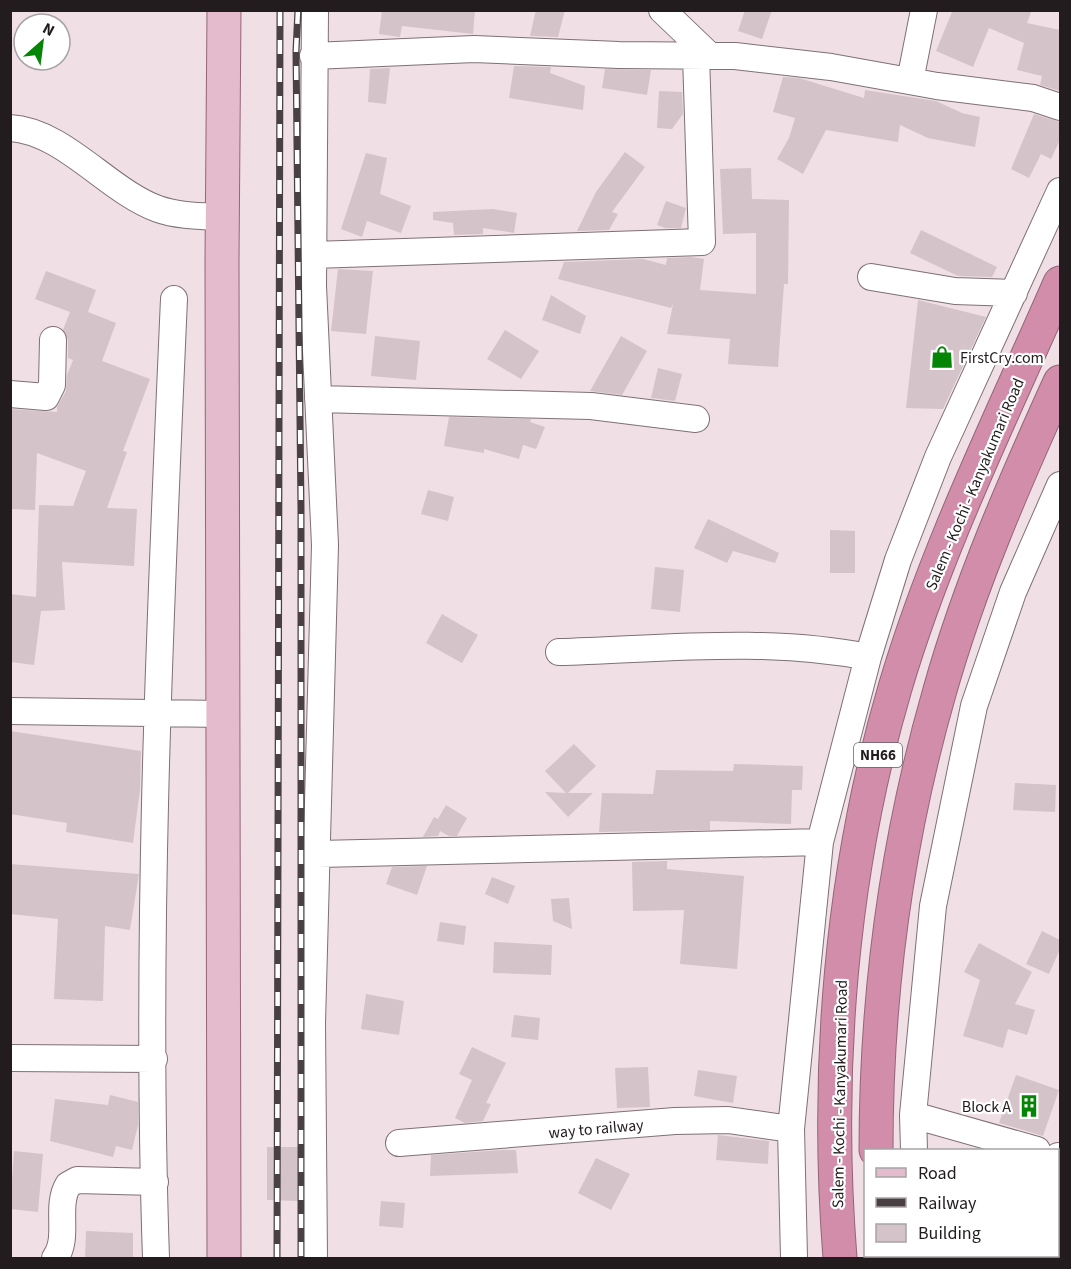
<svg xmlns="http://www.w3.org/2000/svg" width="1071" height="1269" viewBox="0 0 1071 1269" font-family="'Source Sans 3',sans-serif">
<rect width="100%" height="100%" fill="#f0dfe5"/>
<path fill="#d4c4ca" d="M382,10h93l-2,24 -71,-8 -2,11 -21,-3z
M536,10h29l-7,27 -28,-1z
M745,10h27l-10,29 -24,-8z
M948,10h84l-5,13 33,7v61l-20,-6 2,-9 -25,-6 7,-27 -35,-15 -16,39 -37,-16 16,-39z
M514,66l37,1 -1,6 35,13 -2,24 -74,-12z
M390,68l-4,36 -18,-2 2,-33z
M605,69l46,1 -4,25 -45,-7z
M783,77l16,1 65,20 1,-8 71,11 26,12 18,4 -5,30 -47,-9 -28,-13 -2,17 -72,-12 -23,44 -26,-15 12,-21 6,-20 -22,-6z
M659,91l23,1 1,22 -11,15 -15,-1z
M1034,114l26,8v18l-9,19 -10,-5 -12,24 -18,-9z
M625,152l20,15 -33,45 6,2 -9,16 -32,1 19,-39z
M366,153l21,5 -7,36 31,12 -10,27 -34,-12 -5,16 -21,-8z
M751,168l1,31 37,1 -1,84h-4l-6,83 -50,-3 2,-25 -63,-5 6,-30 -2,4 -113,-29 6,-17 79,-3 23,6 1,-7 24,-1 13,2 -4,31 56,4v-61l-33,1 -3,-65z
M666,201l20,7 -5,20h-16l-8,-3z
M493,209l24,4 -3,20 -31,-5v6l-29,1 -1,-12 -20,-3v-8z
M921,230l76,37 -5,10 -34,-1 -48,-23z
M338,269l35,2 -7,63 -35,-3z
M46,271l50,19 -8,22 28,11 -14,38 48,18 -27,72 4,1 -20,56 30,1 -3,57 -72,-4 3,48 -24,1 -7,54 -24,-3v-68l26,3 3,-92 34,1 13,-35 -49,-18 -2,57 -25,-1v-100l47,3v-5l9,-16 1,-16 6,-15 -5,-2v-18l-5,-10 7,-18 -35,-13z
M551,295l35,21 -6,18 -38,-14z
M918,300l68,17 -43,92 -37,-1z
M505,330l34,21 -18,28 -34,-20z
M375,336l45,5 -4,39 -45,-4z
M621,336l26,15 -25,44 -32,-4z
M658,368l24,6 -7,27 -24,-3z
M449,417l82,2 -1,3 15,5 -9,22 -13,-4 -4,14 -35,-10v4l-40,-7z
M428,490l26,7 -6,24 -27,-7z
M708,519l71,34 -4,10 -42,-12 -6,12 -33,-15z
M830,530l25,1v42h-25z
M655,567l29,3 -4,42 -29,-3z
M442,614l36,21 -16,28 -36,-20z
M10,731l131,20 -1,39 -7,53 -67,-11 1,-9 -57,-9z
M574,744l22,22 -28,27h25l-25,24 -23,-25 21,1 -21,-22z
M734,764l69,2 -1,24h-10l-1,34 -81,-3v9l-111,2 3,-39 51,1 3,-24 77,1z
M1015,783l41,2 -1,27 -42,-2z
M446,805l21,13 -10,18h-8l-9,-5 -2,5 -15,1 11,-20 4,2z
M667,861v8l77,7 -7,93 -57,-5 4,-54 -51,1 -1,-49z
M10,864l129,10 -9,56 -25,-4 -2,75 -49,-2 4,-80 -48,-5z
M427,866l-10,29 -31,-11 6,-17z
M492,877l23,9 -7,18 -23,-10z
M569,898l3,31 -19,-8 -2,-22z
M440,922l26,4 -2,19 -27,-4z
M1042,931l18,9v9l-11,25 -23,-10z
M494,942l58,3 -1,30 -58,-2z
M979,943l53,29 -17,32 20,6 -8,25 -19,-6 -5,19 -40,-12 17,-56 -16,-8z
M366,994l38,7 -5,34 -38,-6z
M514,1015l26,3 -2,22 -27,-3z
M472,1047l34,16 -20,40 5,1 -8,17 -18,2 -10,-5 17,-38 -13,-6z
M648,1067l2,40 -33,1 -2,-40z
M698,1070l39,6 -4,27 -39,-7z
M1016,1075l43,15 -16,46 -44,-13z
M110,1095l28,7v23l-6,25 -16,-4 -3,11 -63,-16 5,-42 53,6z
M718,1135l51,6 -1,23 -52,-4z
M267,1147h31l1,54 -32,-1z
M502,1150h14l2,23 -88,3 1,-21z
M14,1151l29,3 -5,58 -28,-3z
M596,1158l34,16 -19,36 -33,-17z
M381,1201l24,2 -2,25 -24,-2z
M86,1231l47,2v25h-48z"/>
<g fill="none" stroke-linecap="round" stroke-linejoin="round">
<g stroke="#7f7076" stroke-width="28">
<path id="minor" d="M662,10l47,45
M313,56l161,-7 145,6 116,1 96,11 106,19 96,12 27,9
M910,81l14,-71
M10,128c54,3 98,63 148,81 20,7 43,7 64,8
M313,255l389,-13 -6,-187
M871,277l84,14 59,2
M10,394l36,3 6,-12 1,-45
M318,399l273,7 105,13
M559,652c103,-3 208,-15 309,5
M10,711l213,3
M319,854l501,-12
M10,1058l144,1
M913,1115l124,35
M399,1143l276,-22 53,-1 63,9
M914,1150l-1,-35 20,-209 41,-200 39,-114 47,-107
M1058,1156l2,1
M920,1256v2
M55,1258c15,-20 0,-51 13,-73l9,-5 78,2
M156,1258c-11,-319 4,-640 18,-959
M314,1258l-2,-235 13,-478 -12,-259 2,-276
M794,1258l-3,-129 29,-287 48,-185 30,-97 40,-103 122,-266"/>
</g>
<g stroke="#946579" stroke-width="35">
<path id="major" d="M224,1258l-2,-997 2,-251"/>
</g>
<g stroke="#946579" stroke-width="35">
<path id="highway" d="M876,1150c0,-155 21,-311 64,-460 30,-106 75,-209 120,-308
M883,1256v2
M840,1258c-15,-189 1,-387 55,-570 41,-139 107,-272 165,-405"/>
</g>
<use href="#minor" stroke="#fff" stroke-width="26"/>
<use href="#major" stroke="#e4bbcc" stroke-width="33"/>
<use href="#highway" stroke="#d28daa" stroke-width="33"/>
<g stroke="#484043" stroke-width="7">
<path id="rail" d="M298,10l-2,41 5,459v748
M277,1258l3,-1248"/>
</g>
<use href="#rail" stroke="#fff" stroke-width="4.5" stroke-dasharray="14" stroke-linecap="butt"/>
</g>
<defs>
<g id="shop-bare" transform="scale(1.8)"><path d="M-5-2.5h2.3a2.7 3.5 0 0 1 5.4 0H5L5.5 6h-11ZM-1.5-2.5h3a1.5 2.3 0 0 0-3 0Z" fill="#048506" stroke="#fff" stroke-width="2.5" paint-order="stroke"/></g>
<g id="building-bare" transform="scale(1.8)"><path d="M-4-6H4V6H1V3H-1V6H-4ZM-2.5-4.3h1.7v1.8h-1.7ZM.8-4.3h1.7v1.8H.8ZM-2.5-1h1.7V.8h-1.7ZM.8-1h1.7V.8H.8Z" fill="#048506" stroke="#fff" stroke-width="2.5" paint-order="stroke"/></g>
</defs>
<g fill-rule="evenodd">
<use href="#shop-bare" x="942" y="357"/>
<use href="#building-bare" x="1029" y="1106"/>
</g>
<g text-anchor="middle" stroke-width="4.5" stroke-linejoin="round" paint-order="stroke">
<rect fill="#fff" stroke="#646062" stroke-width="1.5" x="854" y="743" width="48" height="24" rx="4.5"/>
<g font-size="15" font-weight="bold" fill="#221c1e">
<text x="878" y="760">NH66</text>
</g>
<g font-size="16" fill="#221c1e" stroke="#fff" text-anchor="start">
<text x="960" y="363">FirstCry.com</text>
<text x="1011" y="1112" text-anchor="end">Block A</text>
</g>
<g font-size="16" fill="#221c1e" stroke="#fff">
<text transform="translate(974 484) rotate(-67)" y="6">Salem - Kochi - Kanyakumari Road</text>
<text transform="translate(839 1094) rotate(-89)" y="6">Salem - Kochi - Kanyakumari Road</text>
<text transform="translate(596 1128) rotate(-5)" y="6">way to railway</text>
</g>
</g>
<rect width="1071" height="1269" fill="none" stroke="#221c1e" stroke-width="24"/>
<rect x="864" y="1149" width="195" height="108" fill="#ffffff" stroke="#a7a4a5" stroke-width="1.5"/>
<rect x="876" y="1168" width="30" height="9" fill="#e4bbcc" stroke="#a7a4a5" stroke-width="1.5"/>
<text x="918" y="1179" font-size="18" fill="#221c1e">Road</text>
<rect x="876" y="1198" width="30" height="9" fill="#484043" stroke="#a7a4a5" stroke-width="1.5"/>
<text x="918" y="1209" font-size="18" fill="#221c1e">Railway</text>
<rect x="876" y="1224" width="30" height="18" fill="#d4c4ca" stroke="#a7a4a5" stroke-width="1.5"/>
<text x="918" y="1239" font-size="18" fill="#221c1e">Building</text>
<g transform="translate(42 42) rotate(28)"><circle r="28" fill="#ffffff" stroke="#a7a4a5" stroke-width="1.5"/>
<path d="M0-4.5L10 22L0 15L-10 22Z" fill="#048506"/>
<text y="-9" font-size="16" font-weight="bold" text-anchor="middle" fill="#221c1e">N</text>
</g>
</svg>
